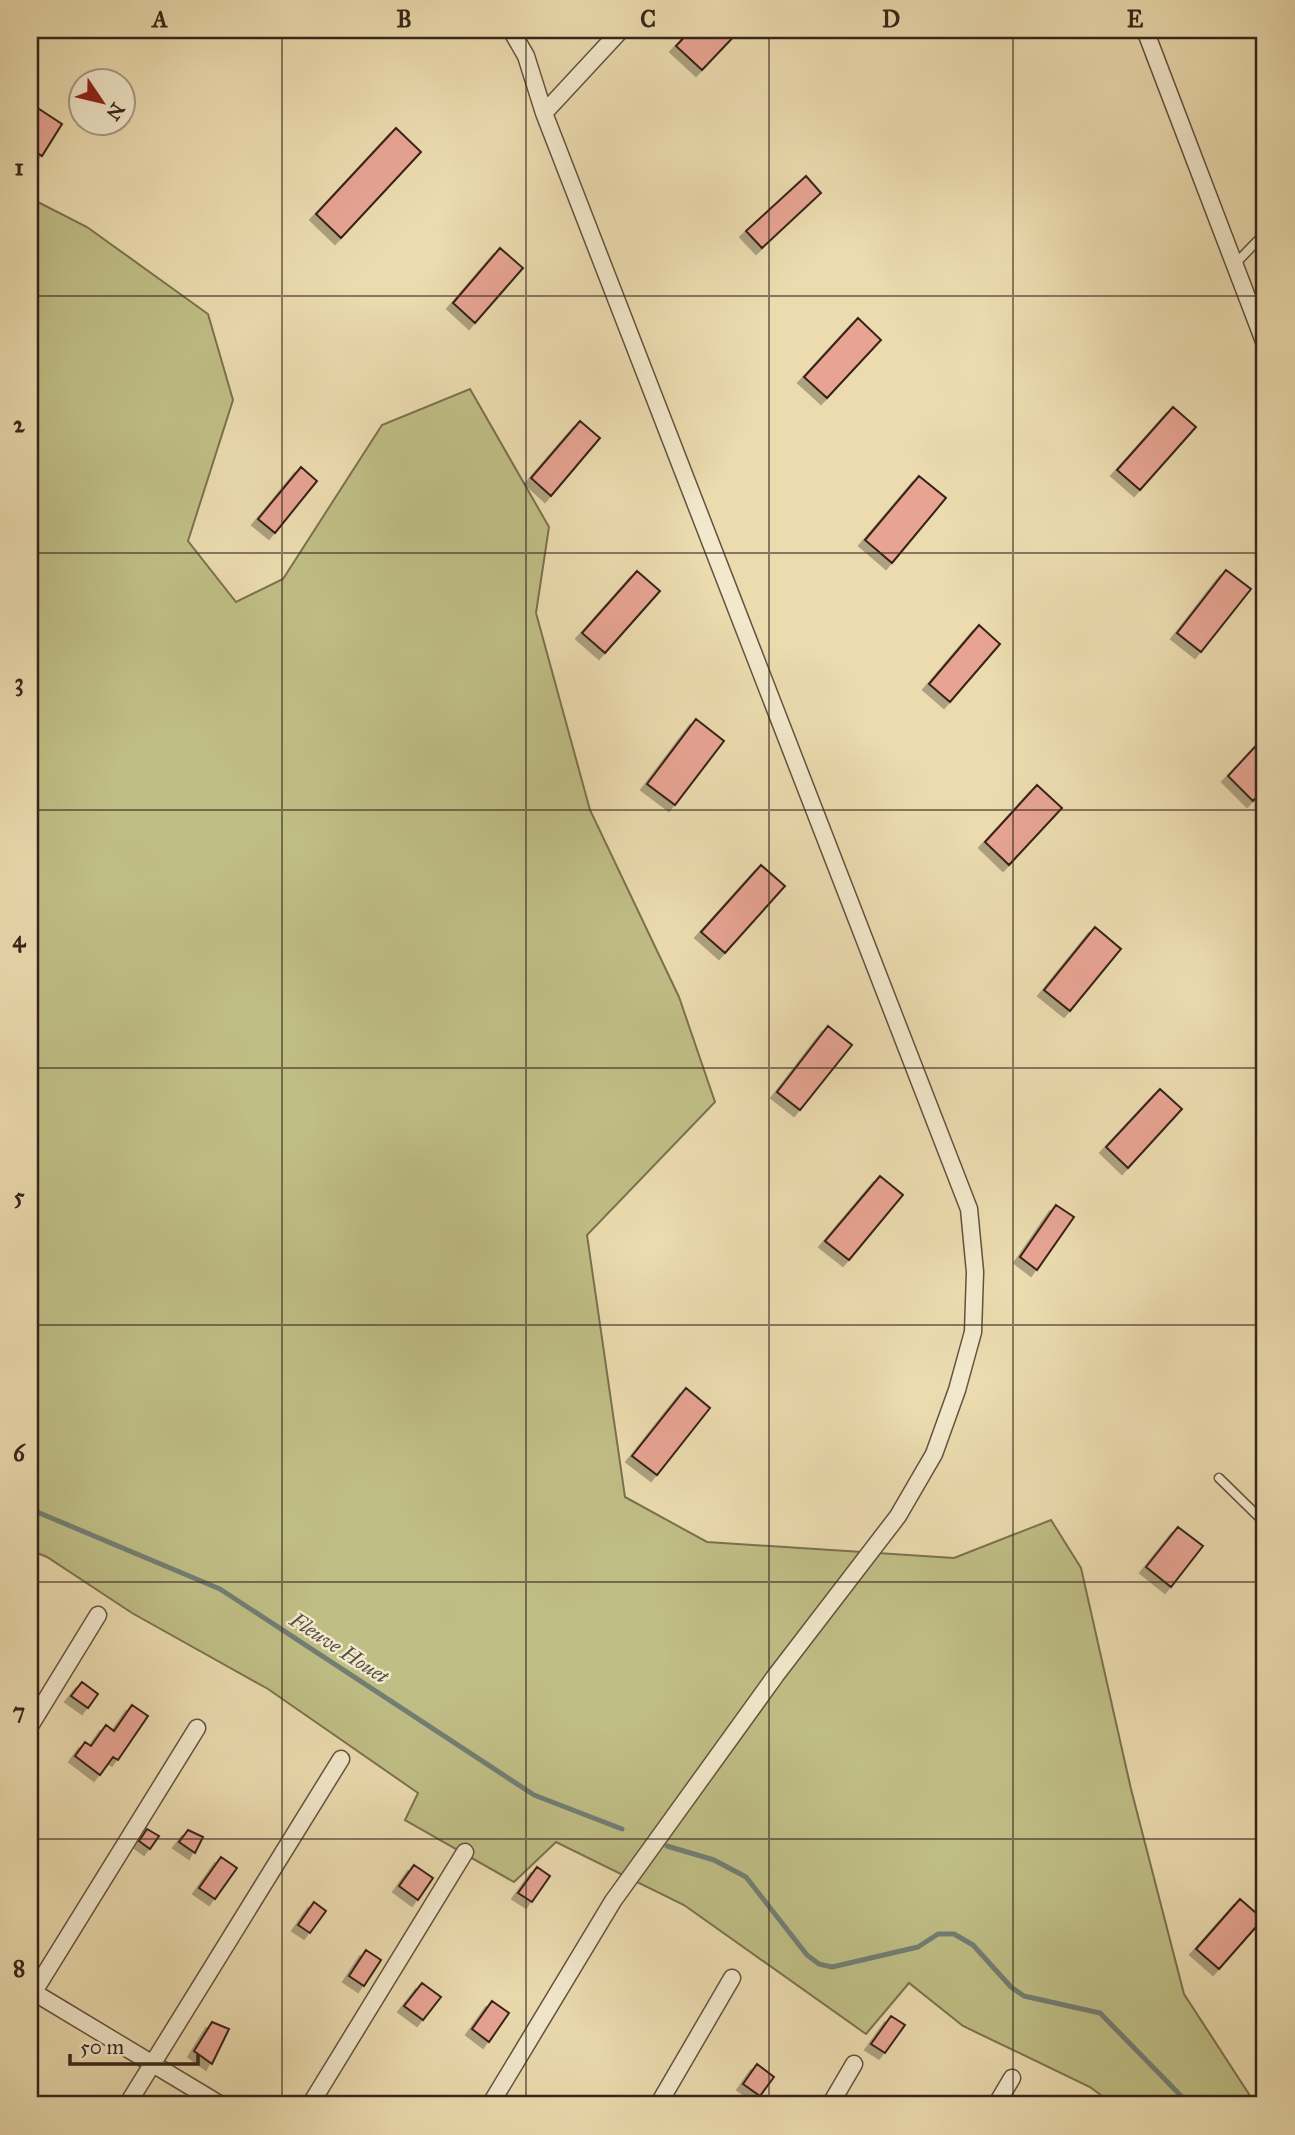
<svg xmlns="http://www.w3.org/2000/svg" width="1295" height="2135" viewBox="0 0 1295 2135" font-family="'IM FELL Great Primer',serif">
<defs>
<filter id="shadow"><feDropShadow dx="-6" dy="6" stdDeviation="0" flood-color="#0004"/></filter>
</defs>
<rect width="100%" height="100%" fill="#ebdbaf"/>
<filter id="stains"><feTurbulence type="fractalNoise" baseFrequency=".00286" numOctaves="4"/><feColorMatrix values="0 0 0 0 .2 0 0 0 0 .09 0 0 0 0 .02 0 0 0 .5 -.17"/></filter>
<radialGradient id="worn" r=".72"><stop offset=".6" stop-color="#630" stop-opacity="0"/><stop offset="1" stop-color="#630" stop-opacity=".3"/></radialGradient>
<path fill="#bfbe85" stroke="#7b714f" stroke-width="2" d="M30,198l57,29 121,87 25,86 -45,141 48,61 47,-23 99,-154 88,-36 79,138 -13,86 54,197 89,187 36,105 -128,133 38,262 82,45 247,16 97,-38 30,48 50,221 53,205 72,111h-142l-24,-18 -127,-61 -54,-43 -43,51 -182,-129 -128,-63 -42,40 -109,-62 13,-27 -150,-104 -136,-76 -85,-56 -17,-7z"/>
<g fill="none" stroke-linecap="round" stroke-linejoin="round">
<path stroke="#727e74" stroke-width="5" d="M30,1509l190,80 314,206 88,34
M667,1846l47,14 32,17 61,78 12,9 13,3 86,-20 20,-13h16l19,11 38,42 13,9 76,17 90,92"/>
</g>
<path fill="#e7a493" stroke="#372419" stroke-width="2" filter="url(#shadow)" d="M691,30h49l-38,40 -26,-24z
M30,103l32,21 -20,32 -12,-8z
M396,128l25,24 -80,86 -25,-24z
M806,176l15,17 -59,55 -16,-17z
M500,248l23,20 -48,55 -22,-20z
M858,318l23,22 -54,58 -23,-21z
M1173,407l23,20 -56,63 -23,-20z
M580,421l20,17 -49,58 -20,-18z
M301,467l16,14 -42,52 -17,-14z
M919,476l27,22 -54,65 -27,-23z
M1226,570l25,19 -50,63 -24,-19z
M637,571l23,20 -55,62 -23,-20z
M979,625l21,19 -50,58 -21,-18z
M696,719l28,22 -49,64 -28,-21z
M1265,736v52l-12,13 -25,-25z
M1037,785l25,23 -53,57 -24,-23z
M761,865l24,21 -60,67 -24,-21z
M1095,927l26,22 -51,62 -26,-21z
M828,1026l24,19 -52,65 -23,-18z
M1160,1089l22,20 -54,59 -22,-21z
M880,1176l23,19 -54,65 -24,-19z
M1056,1205l18,12 -37,53 -17,-13z
M686,1388l24,20 -53,67 -25,-19z
M1178,1527l25,19 -32,41 -25,-20z
M82,1682l16,12 -10,14 -17,-12z
M132,1705l16,11 -30,44 -5,-3 -13,18 -25,-19 10,-14 6,4 15,-21 8,6z
M147,1829l12,7 -9,13 -11,-8z
M188,1830l15,7 -8,16 -16,-11z
M221,1857l16,11 -22,31 -16,-11z
M414,1865l19,13 -15,22 -19,-14z
M537,1867l13,9 -18,26 -14,-9z
M1240,1899l23,20 -44,50 -23,-20z
M314,1902l12,9 -16,22 -12,-8z
M366,1950l15,10 -17,26 -15,-10z
M422,1983l19,14 -18,23 -19,-14z
M492,2001l17,12 -20,29 -17,-13z
M891,2016l14,9 -20,28 -14,-9z
M212,2022l17,7 -17,35 -18,-13z
M757,2064l17,13 -14,19 -17,-12z"/>
<g fill="none" stroke-linecap="round" stroke-linejoin="round">
<g stroke="#64523e" stroke-width="11">
<path id="lane" d="M1235,264l30,-31
M1219,1478l46,45"/>
</g>
<g stroke="#64523e" stroke-width="19">
<path id="street" d="M1145,30l120,314
M544,113l77,-83
M30,1726l68,-111
M30,1990l191,115
M30,1998l167,-270
M127,2105l214,-346
M310,2105l155,-253
M490,2105l123,-204 163,-226 122,-159 36,-62 23,-64 16,-58 2,-60 -6,-63 -425,-1096 -18,-57 -15,-26
M658,2105l74,-127
M830,2105l24,-41
M996,2105l16,-27"/>
</g>
<use href="#lane" stroke="#f2e8cb" stroke-width="8"/>
<use href="#street" stroke="#f2e8cb" stroke-width="16"/>
</g>
<path fill="none" stroke="#372419" stroke-width="2" stroke-opacity="0.55" d="M282,30v2075M526,30v2075M769,30v2075M1013,30v2075M30,296h1235M30,553h1235M30,810h1235M30,1068h1235M30,1325h1235M30,1582h1235M30,1839h1235"/>
<g text-anchor="middle" stroke-width="5" stroke-linejoin="round" paint-order="stroke">
<g font-size="21" font-style="italic" fill="#545146" stroke="#f2e8cb">
<text transform="translate(339 1648) rotate(33)" y="7">Fleuve Houet</text>
</g>
</g>
<rect width="1295" height="2135" fill="none" stroke="#ebdbaf" stroke-width="77"/>
<g transform="translate(102 102) rotate(125)"><circle r="33" fill="#f2e8cb" stroke="#a79a84" stroke-width="2"/>
<path d="M0-5L12 26L0 18L-12 26Z" fill="#8f2418"/>
<text y="-10" font-size="19" font-weight="bold" text-anchor="middle" fill="#372419">N</text>
</g>
<path d="M70 2054v10h128v-10" fill="none" stroke="#372419" stroke-width="3.5"/>
<text x="80" y="2054" font-size="21" fill="#372419" stroke="#f2e8cb" stroke-width="5" paint-order="stroke">50 m</text>
<rect x="38" y="38" width="1218" height="2058" fill="none" stroke="#372419" stroke-width="2.5"/>
<g font-size="23" text-anchor="middle" font-weight="bold" fill="#372419">
<text x="160" y="27">A</text>
<text x="404" y="27">B</text>
<text x="648" y="27">C</text>
<text x="891" y="27">D</text>
<text x="1135" y="27">E</text>
<text x="19" y="175">1</text>
<text x="19" y="432">2</text>
<text x="19" y="690">3</text>
<text x="19" y="947">4</text>
<text x="19" y="1204">5</text>
<text x="19" y="1461">6</text>
<text x="19" y="1719">7</text>
<text x="19" y="1976">8</text>
</g>
<rect width="100%" height="100%" filter="url(#stains)"/>
<rect width="100%" height="100%" fill="url(#worn)"/>
</svg>
